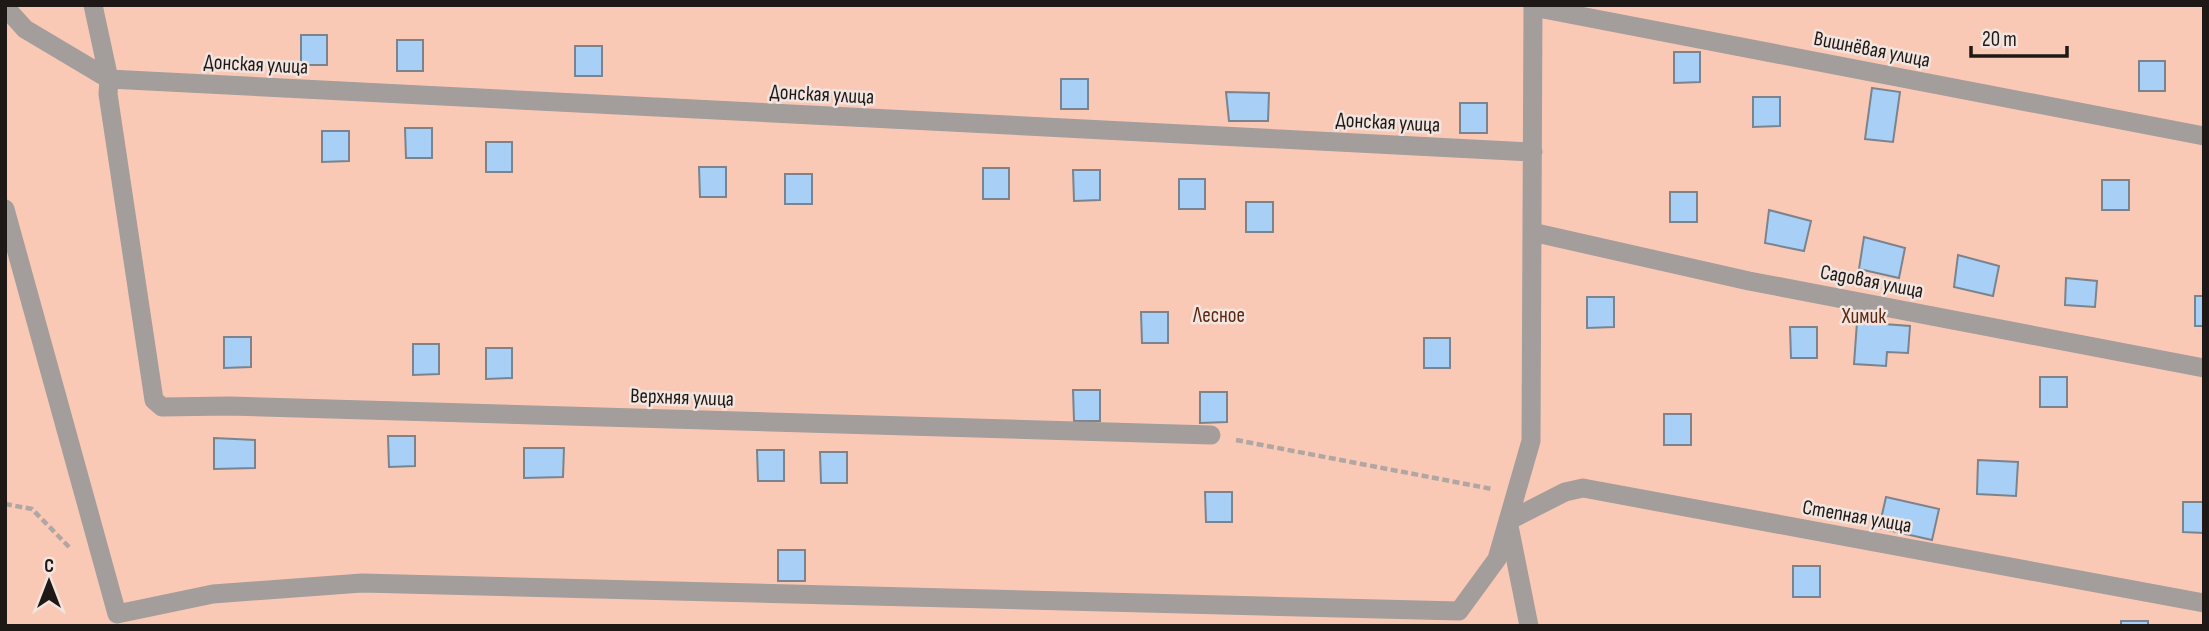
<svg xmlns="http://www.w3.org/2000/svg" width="2209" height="631" viewBox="0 0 2209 631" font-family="'Sofia Sans Condensed',sans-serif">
<rect width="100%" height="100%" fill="#f2e4df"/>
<path fill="#fac9b6" d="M5,5h2199v621h-2199z"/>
<path fill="#a8d0f6" stroke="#7b848d" stroke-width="2" d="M301,35h26v30h-26z
M397,40h26v31h-26z
M575,46h27v30h-27z
M1674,52h26v30l-26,1z
M2139,61h26v30h-26z
M1061,79h27v30h-27z
M1872,88l28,4 -7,50 -28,-3z
M1226,92l43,1 -1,28h-39z
M1753,97h27v29l-27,1z
M1460,103h27v30h-27z
M405,128h27v30h-26z
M322,131h27v30l-27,1z
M486,142h26v30h-26z
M699,167h27v30h-26z
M983,168h26v31h-26z
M1073,170h27v30l-26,1z
M785,174h27v30h-27z
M1179,179h26v30h-26z
M2102,180h27v30h-27z
M1670,192h27v30h-27z
M1246,202h27v30h-27z
M1769,210l42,11 -7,30 -39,-8z
M1864,237l41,11 -6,30 -40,-9z
M1958,255l41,11 -6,30 -39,-9z
M2066,278l31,3 -2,26 -30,-2z
M2195,296h9v30h-9z
M1587,297h27v30l-27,1z
M1141,312h27v31h-26z
M1857,322l53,4 -2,27 -21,-1 -1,14 -32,-2z
M1790,327h27v31h-26z
M224,337h27v30l-27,1z
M1424,338h26v30h-26z
M413,344h26v30l-26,1z
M486,348h26v30l-26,1z
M2040,377h27v30h-27z
M1073,390h27v31h-26z
M1200,392h27v30l-27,1z
M1664,414h27v31h-27z
M388,436h27v30l-26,1z
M214,438l41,2v28l-41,1z
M524,448h40l-1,29 -39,1z
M757,450h27v31h-26z
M820,452h27v31h-26z
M1978,460l40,2 -2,34 -39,-2z
M1205,492h27v30h-26z
M1886,497l53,12 -7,31 -53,-12z
M2183,502h21v31l-21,-1z
M778,550h27v31h-27z
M1793,566h27v31h-27z
M2121,621h27v5h-27z"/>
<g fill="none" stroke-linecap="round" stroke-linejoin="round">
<path stroke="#b1a6a2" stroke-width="4.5" stroke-dasharray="7 3.5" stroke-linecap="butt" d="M1236,440l256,49
M5,504l27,5 39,40"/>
<path stroke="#a39d9b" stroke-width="19" d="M93,5l16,74 -1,15 46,306 8,7 68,-1 981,29
M5,7l20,22 84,50 1424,73
M1533,7l671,129
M5,209l112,405 96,-20 149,-11 1097,28 38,-52 34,-118 2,-436
M1532,232l217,49 455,87
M1529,626l-21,-105 57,-29 18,-4 621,115"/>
</g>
<g text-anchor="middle" stroke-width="5" stroke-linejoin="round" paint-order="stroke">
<g font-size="21" fill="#1e1917" stroke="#f2e4df">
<text transform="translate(1872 49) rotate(11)" y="7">Вишнёвая улица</text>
<text transform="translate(256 64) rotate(3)" y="7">Донская улица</text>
<text transform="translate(822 94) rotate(3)" y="7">Донская улица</text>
<text transform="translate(1388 122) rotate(3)" y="7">Донская улица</text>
<text transform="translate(1872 281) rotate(11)" y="7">Садовая улица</text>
<text transform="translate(682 397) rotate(2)" y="7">Верхняя улица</text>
<text transform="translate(1857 516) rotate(10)" y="7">Степная улица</text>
</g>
<g font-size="21" fill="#5d2810" stroke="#f2e4df">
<text x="1219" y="322">Лесное</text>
<text x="1864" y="323">Химик</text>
</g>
</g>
<rect width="2209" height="631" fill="none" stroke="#1e1917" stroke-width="14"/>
<g transform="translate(49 582)" stroke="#f2e4df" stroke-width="5" paint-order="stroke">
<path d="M0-5L12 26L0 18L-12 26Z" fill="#1e1917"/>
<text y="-10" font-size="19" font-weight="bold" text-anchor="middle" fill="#1e1917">С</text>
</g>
<path d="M1971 46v10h96v-10" fill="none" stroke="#1e1917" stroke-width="3.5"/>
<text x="1982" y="46" font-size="21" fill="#1e1917" stroke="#f2e4df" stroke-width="5" paint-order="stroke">20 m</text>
</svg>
